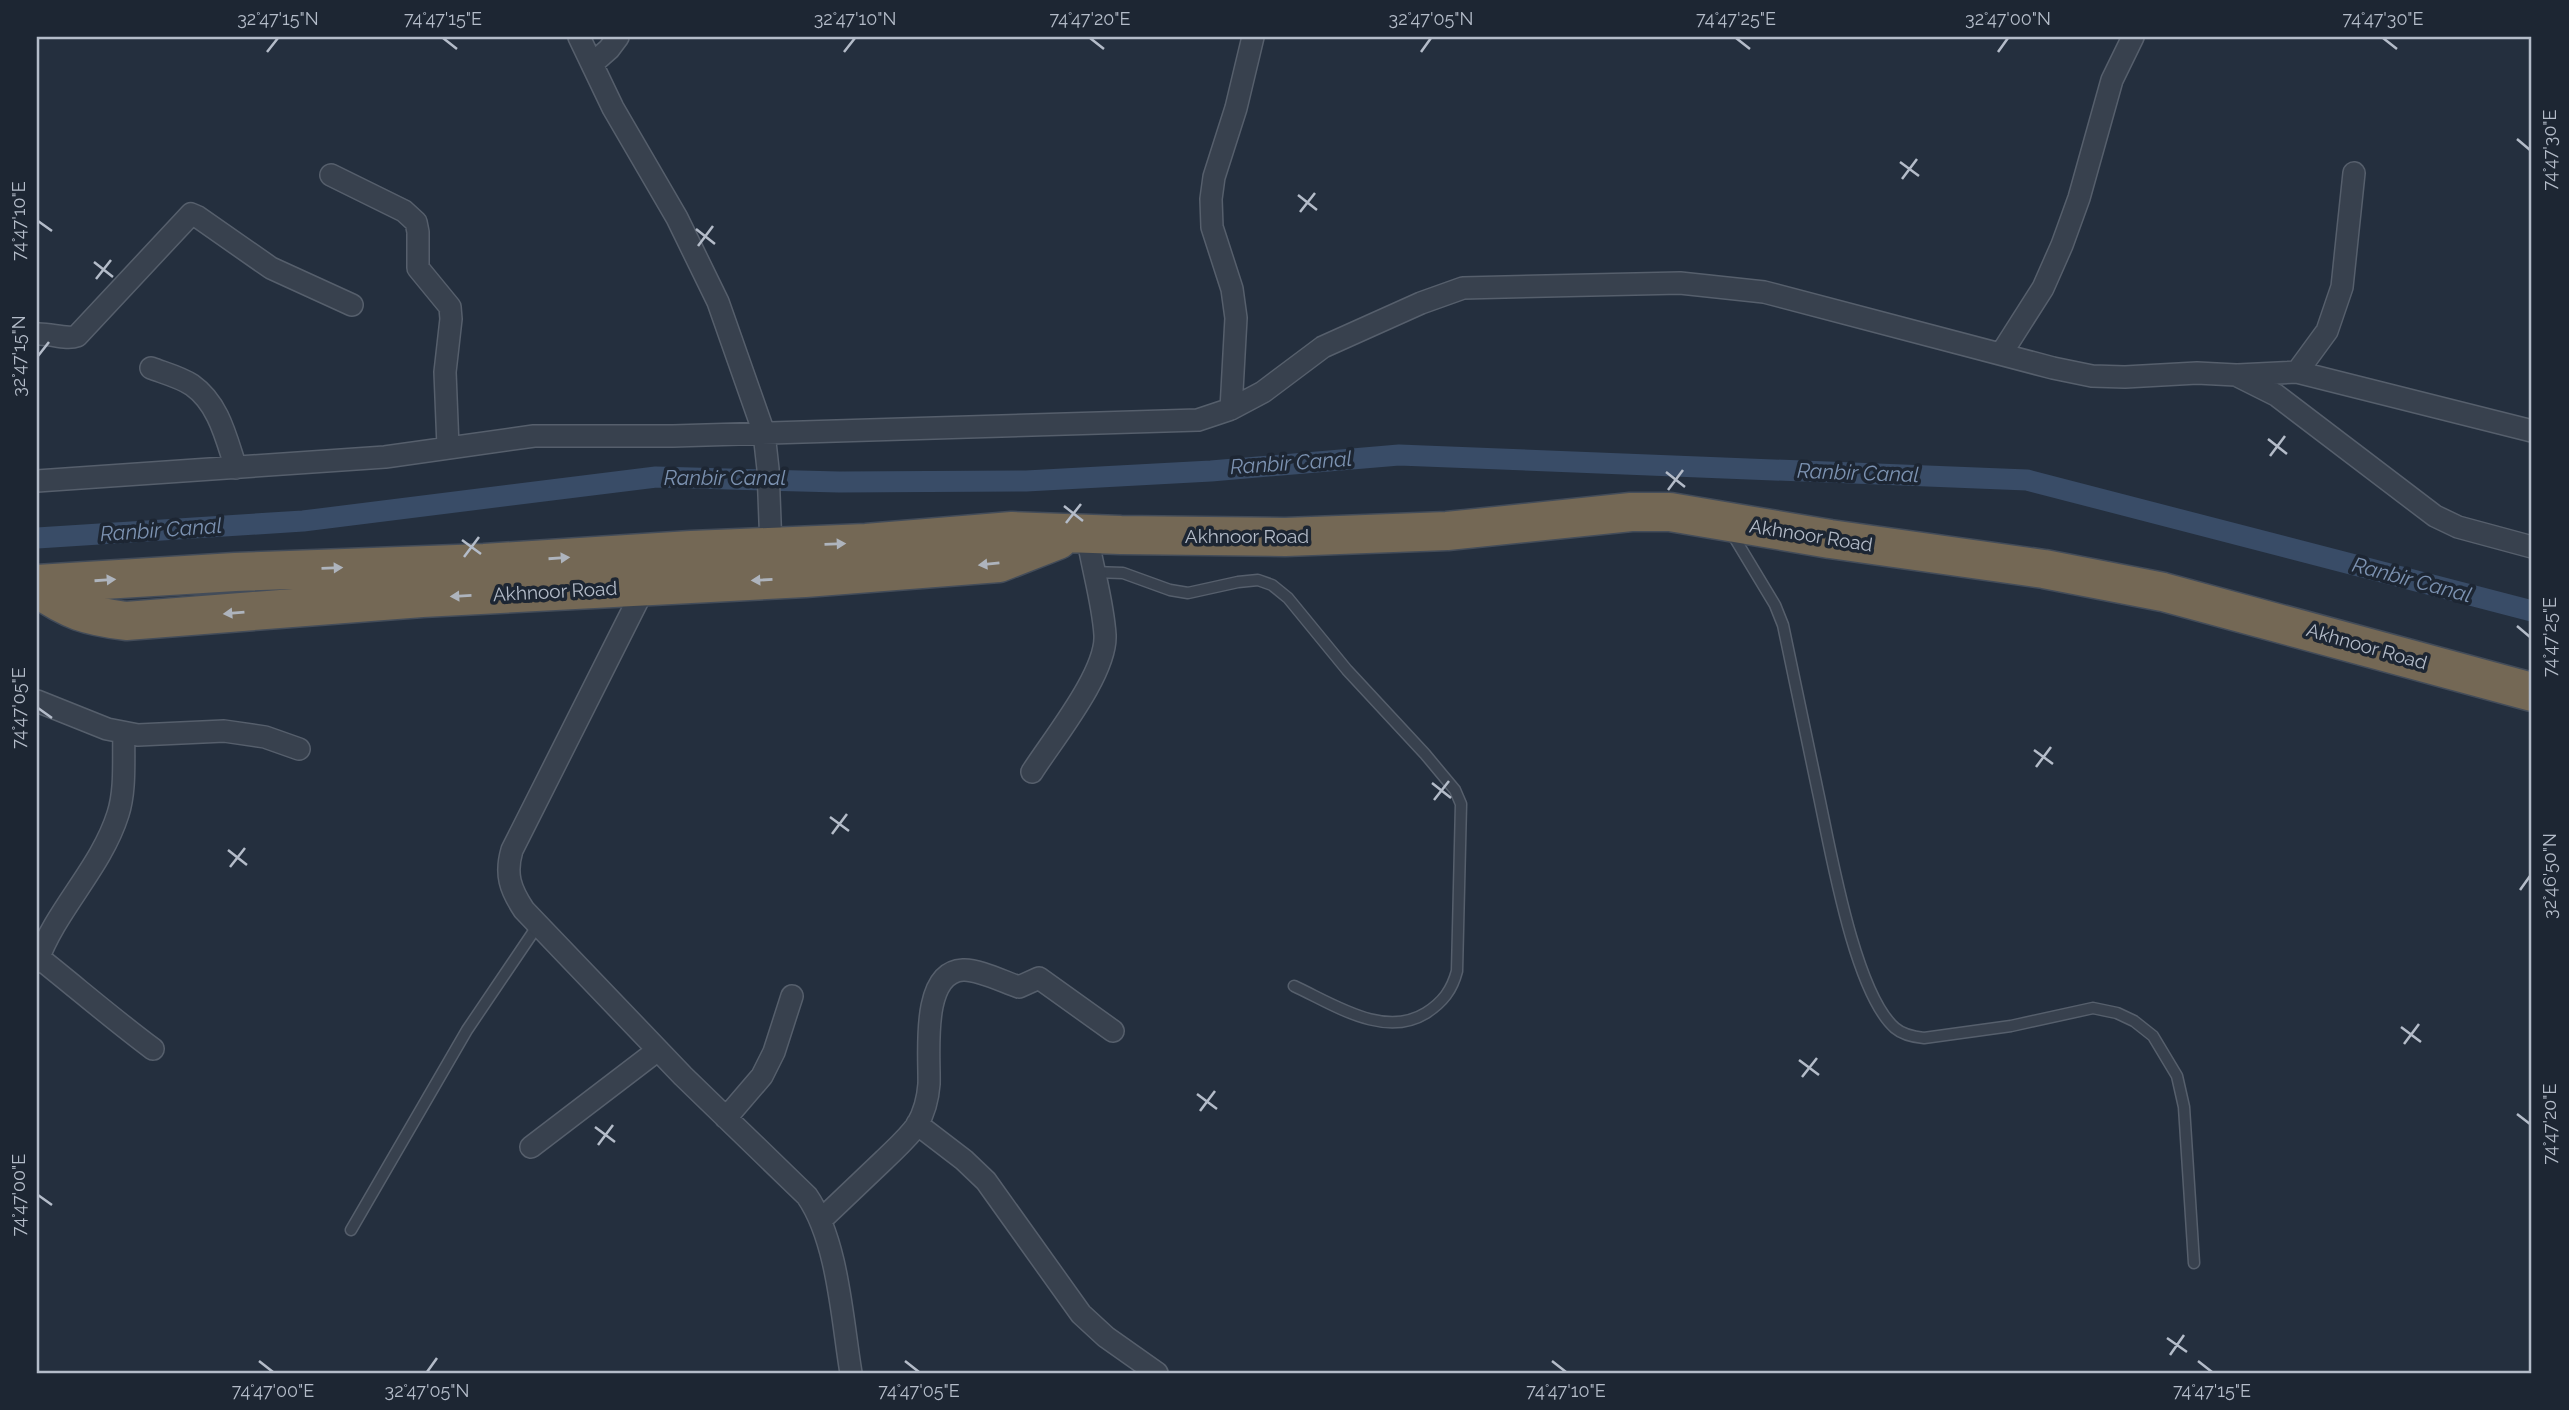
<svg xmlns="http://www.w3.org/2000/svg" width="2569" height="1410" viewBox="0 0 2569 1410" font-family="Raleway,sans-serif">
<rect width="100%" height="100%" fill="#242f3e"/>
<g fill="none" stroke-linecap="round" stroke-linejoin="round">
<path stroke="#394c67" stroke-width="21" d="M37,538l266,-17 353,-44 183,5 187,-1 185,-10 188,-16 628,25 505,131"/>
<g stroke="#565f6c" stroke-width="13">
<path id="lane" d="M1731,532l44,73 8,20c12,56 23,112 35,167 12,55 36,200 77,236 8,7 19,9 29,10l87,-12 82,-18 24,5 17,8 19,15 24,40 7,31 10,156
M1093,572l30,1 47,17 18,3 50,-11 20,-2 14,5 16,13 59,72 78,84 30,36 6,14 -4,167c-5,19 -14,31 -31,42 -42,26 -93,-9 -132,-27
M351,1230l116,-200 71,-105"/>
</g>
<g stroke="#565f6c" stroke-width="24">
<path id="street" d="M579,37l34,71 64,110 41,84 46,131 4,36 3,78
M592,64l17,-15 9,-12
M331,175l73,36 12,11 2,10v36l32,39 1,12 -6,53 3,75
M37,334c13,-1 29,6 40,2l114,-122 7,3 73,51 81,37
M2001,354l42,-66 19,-43 17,-47 33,-118 21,-43
M151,368c13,5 29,9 41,17 27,19 34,53 44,83
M2297,372l30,-41 15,-44 12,-114
M2238,375l59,-3 235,59
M1231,409l5,-91 -4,-29 -20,-62 -1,-28 3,-22 22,-69 17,-71
M37,481l348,-24 149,-21h139l525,-16 33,-11 32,-17 60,-45 98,-44 42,-15 217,-5 84,9 289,76 39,8 33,1 72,-4 39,2 40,20 159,121 23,11 74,20
M645,586l-133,264c-7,24 -2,39 12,60l159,166 124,120c31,45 35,123 44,177
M37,701l70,28 31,6 86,-4 41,6 34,12
M1032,772c21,-33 75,-99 73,-137 -2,-33 -13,-68 -18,-101
M38,957c39,31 76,63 115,92
M37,962c19,-53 64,-94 81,-148 8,-25 5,-55 6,-81
M726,1118l36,-42 12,-24 18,-56
M917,1124l47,36 22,21 95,133 25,23 51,36
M531,1147l127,-97
M821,1220c21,-20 42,-40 63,-60 11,-11 24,-22 33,-35 7,-12 11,-27 12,-41 1,-28 -9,-112 34,-114 15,-1 41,12 56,17l20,-9 74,53"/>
</g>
<g stroke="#434c59" stroke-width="41">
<path id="highway" d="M37,584l198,-12 249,-9 207,-13 175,-7 146,-12 109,4 164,2 162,-6 184,-19h39l160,27 214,30 119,23 369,100
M37,588c33,23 50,28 89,33l296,-23 383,-20 194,-15 59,-23"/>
</g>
<use href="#lane" stroke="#38414e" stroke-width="10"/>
<use href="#street" stroke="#38414e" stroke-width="21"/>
<use href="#highway" stroke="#746855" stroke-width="38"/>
</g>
<defs><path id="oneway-solid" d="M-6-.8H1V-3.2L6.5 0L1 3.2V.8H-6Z" transform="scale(1.75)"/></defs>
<g fill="#aeb4bd">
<use href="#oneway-solid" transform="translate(835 544) rotate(-2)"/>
<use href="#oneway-solid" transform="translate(559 558) rotate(-4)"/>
<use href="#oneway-solid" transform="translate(989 564) rotate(174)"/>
<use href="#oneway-solid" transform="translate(332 568) rotate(-2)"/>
<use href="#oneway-solid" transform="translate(105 580) rotate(-4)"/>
<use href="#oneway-solid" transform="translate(762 580) rotate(177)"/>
<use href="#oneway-solid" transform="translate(461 596) rotate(177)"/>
<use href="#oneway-solid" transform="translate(234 613) rotate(175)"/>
</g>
<path fill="none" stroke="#b4bcc9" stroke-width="2.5" d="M443,38l14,11M1090,38l14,11M1736,38l14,11M2383,38l14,11M267,52l11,-14M844,52l11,-14M1421,52l10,-14M1998,52l10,-14M2517,139l13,11M1900,162l19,14M1902,179l15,-20M1298,195l19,15M1300,212l15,-19M38,221l14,10M696,229l19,15M698,246l15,-20M94,262l19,15M96,279l15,-19M38,356l11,-14M2268,439l19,15M2270,456l15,-20M1666,472l19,15M1668,490l15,-20M1064,506l19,15M1066,523l15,-19M462,540l19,14M464,557l15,-20M2517,626l13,11M38,708l14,10M2034,750l19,14M2036,767l15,-20M1432,783l19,15M1434,800l15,-19M830,817l19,14M832,834l15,-20M228,850l19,15M230,867l15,-19M2520,890l10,-14M2401,1027l20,15M2404,1044l15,-20M1799,1060l20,15M1802,1077l15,-19M1197,1094l20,15M1200,1111l15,-20M2517,1114l13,10M595,1127l20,15M598,1145l15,-20M38,1195l14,10M2167,1338l20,14M2170,1355l14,-20M259,1361l14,11M905,1361l14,11M1552,1361l14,11M2198,1361l14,11M427,1372l10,-14"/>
<g text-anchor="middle" stroke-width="7" stroke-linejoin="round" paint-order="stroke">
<g font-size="19" fill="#b4bcc9" stroke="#1d2633">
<text transform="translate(1811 535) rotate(9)" y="7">Akhnoor Road</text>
<text x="1247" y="543">Akhnoor Road</text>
<text transform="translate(555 591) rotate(-3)" y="7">Akhnoor Road</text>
<text transform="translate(2367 646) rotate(16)" y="7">Akhnoor Road</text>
</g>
<g font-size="21" font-style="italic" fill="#7c92b1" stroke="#1d2633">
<text transform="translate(1291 463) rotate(-4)" y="7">Ranbir Canal</text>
<text transform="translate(1858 473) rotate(2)" y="7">Ranbir Canal</text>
<text x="725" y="485">Ranbir Canal</text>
<text transform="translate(161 530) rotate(-4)" y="7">Ranbir Canal</text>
<text transform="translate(2412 580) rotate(15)" y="7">Ranbir Canal</text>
</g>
</g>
<rect width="2569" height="1410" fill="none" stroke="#1d2633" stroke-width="77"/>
<rect x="38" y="38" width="2492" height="1334" fill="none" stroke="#b4bcc9" stroke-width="2.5"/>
<g font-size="18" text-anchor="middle" fill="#b4bcc9">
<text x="278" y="25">32°47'15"N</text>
<text x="443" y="25">74°47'15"E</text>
<text x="855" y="25">32°47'10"N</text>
<text x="1090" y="25">74°47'20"E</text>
<text x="1431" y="25">32°47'05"N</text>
<text x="1736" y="25">74°47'25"E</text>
<text x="2008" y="25">32°47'00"N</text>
<text x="2383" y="25">74°47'30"E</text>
<text transform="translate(2550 150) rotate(-90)" y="6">74°47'30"E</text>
<text transform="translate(19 221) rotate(-90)" y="6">74°47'10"E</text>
<text transform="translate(19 356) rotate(-90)" y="6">32°47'15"N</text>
<text transform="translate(2550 637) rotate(-90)" y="6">74°47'25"E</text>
<text transform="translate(19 708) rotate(-90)" y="6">74°47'05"E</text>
<text transform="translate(2550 876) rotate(-90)" y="6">32°46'50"N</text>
<text transform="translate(2550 1124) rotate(-90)" y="6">74°47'20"E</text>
<text transform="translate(19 1195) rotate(-90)" y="6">74°47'00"E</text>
<text x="273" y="1397">74°47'00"E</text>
<text x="427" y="1397">32°47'05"N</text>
<text x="919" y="1397">74°47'05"E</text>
<text x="1566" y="1397">74°47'10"E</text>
<text x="2212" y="1397">74°47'15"E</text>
</g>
</svg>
